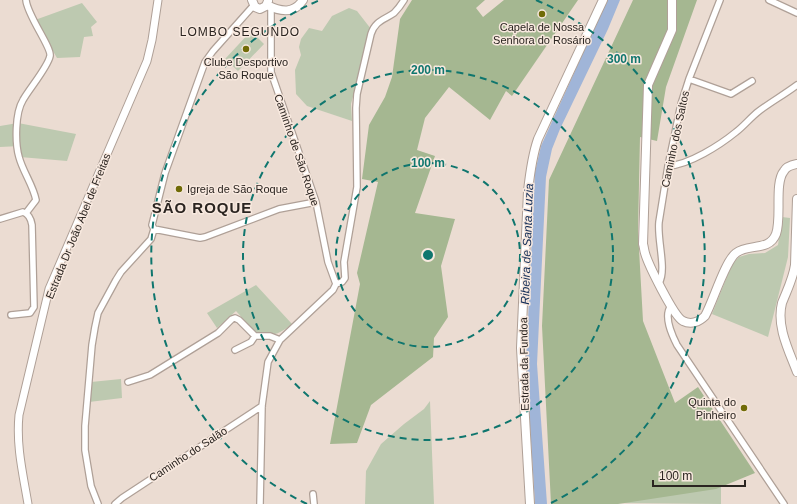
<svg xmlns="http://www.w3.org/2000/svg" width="797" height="504" viewBox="0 0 797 504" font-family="Helvetica,sans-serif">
<rect width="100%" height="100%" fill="#ebdcd2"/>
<path fill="#bdc9b0" d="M82,3l15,19 -6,5 2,9 -9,1 -4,20 -23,1 -22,-38z
M349,8l8,3 14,18 -20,75 1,17 -45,-15 -11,-12 -1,-24 6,-15 -2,-8 2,-8 8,-11 13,3 10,-15z
M251,31l13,13 -26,27 -13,-12z
M18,123l58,11 -9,27 -47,-4v-11l-20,1v-21z
M782,217l8,1 -2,39 -20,80 -56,-23 20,-50 7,-7 10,-3 16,-1 13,-8z
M256,285l36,39c-14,11 -21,14 -38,7l-18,-20 -19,17 -10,-15z
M121,379l1,19 -33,4 2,-20z
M430,401l4,103h-69l1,-33 15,-27 23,-20 20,-15z
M721,486v18l-102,-1z"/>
<path fill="#a5b791" d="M412,0h73l-9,8 7,9 21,-17h74l-66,96 -6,-5 -16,29 -41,-33 -24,31 -8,32 18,6 -20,57 40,6 -14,47 7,51 -14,21 -1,19 -62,48 -14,38 -27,1 30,-160 -3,-11 21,-91 -16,-3 7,-54 16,-28 7,-20 8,-58z
M633,0h64l-31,87 -9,54 -17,-4 -2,94 5,90 32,82 23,-16 57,86 -39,16 -98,15h-67l-9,-178 7,-146z"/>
<path fill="#a0b5d8" d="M607,0h13l-12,29 -48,100 -8,20 -6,28 -9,187 10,140h-12l-9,-141 9,-191 6,-26z"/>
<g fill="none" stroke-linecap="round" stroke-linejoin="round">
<g stroke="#afa097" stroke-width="8">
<path id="minor" d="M26,0c1,15 26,48 24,56 -2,11 -21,33 -27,44 -8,13 -8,43 -4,57 4,15 14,28 17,43l-10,13
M769,0l28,13
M689,79l42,15 21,-13
M668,166c21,-1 52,-21 68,-34 8,-6 15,-15 23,-21 12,-9 26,-17 38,-26
M0,219l23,-7c6,2 8,7 9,13l2,82 -4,6 -19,2
M154,229l46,9 5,-1 74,-28 37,-7
M659,283c8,-13 -2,-43 0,-61l9,-56 13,-62 8,-25 31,-79
M336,284l6,-2 3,-4 -1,-16 13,-75 -1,-79 1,-14 14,-60c4,-13 13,-14 23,-21 4,-4 7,-8 10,-13
M671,306c-8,10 1,29 6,39l107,159
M235,350l16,-8 4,-6
M128,382l22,-7 68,-42 14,-14 3,-1 4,2 16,16h15l10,4
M313,494l1,10
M98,504l-7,-18 -6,-36v-24l7,-81 3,-18 3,-14 18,-33 5,-8 30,-33 3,-10 -2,-4 13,-52 40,-111 8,-11 41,-46
M115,504l7,-6 140,-92
M260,504l2,-98 6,-44 12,-22 53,-50 3,-6 -8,-22 -12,-60 -45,-130v-65"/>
</g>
<g stroke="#afa097" stroke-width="9">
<path id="tertiary" d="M28,504c-5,-30 -12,-58 -9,-89l30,-126 98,-228 5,-21 6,-40"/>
</g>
<g stroke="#afa097" stroke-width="10">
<path id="secondary" d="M252,0l3,7 5,2 6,-3 2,-5
M672,0v30l-24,55 -5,159c1,3 1,6 2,9 3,11 29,64 38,68 8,4 16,1 22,-5 8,-14 20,-55 31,-63 12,-10 33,-1 40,-19 6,-16 -2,-51 8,-63 2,-4 8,-6 13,-7
M267,5c14,7 27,9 36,-5
M797,199l-2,66c-2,14 -8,25 -13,38 -6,23 7,48 15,69
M530,504l-9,-156 7,-157c2,-18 4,-35 10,-52l65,-139"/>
</g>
<use href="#minor" stroke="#fff" stroke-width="5.5"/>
<use href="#tertiary" stroke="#fff" stroke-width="7"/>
<use href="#secondary" stroke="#fff" stroke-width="8"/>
</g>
<g fill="none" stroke="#0f766e" stroke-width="2" stroke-dasharray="7 5">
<circle cx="428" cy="255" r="92"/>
<circle cx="428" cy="255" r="185"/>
<path d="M307 504A277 277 0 0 1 320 0M536 0A277 277 0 0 1 549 504"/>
</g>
<g fill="#706b07" stroke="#f8e9df" stroke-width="1.5">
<circle cx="542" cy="14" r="4"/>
<circle cx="246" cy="49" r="4"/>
<circle cx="179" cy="189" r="4"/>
<circle cx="744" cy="408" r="4"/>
</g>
<g text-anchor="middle" stroke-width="3" stroke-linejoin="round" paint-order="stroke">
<g font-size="11" fill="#2a2420" stroke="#f8e9df">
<text x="542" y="31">Capela de Nossa<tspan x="542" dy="13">Senhora do Rosário</tspan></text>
<text x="246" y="66">Clube Desportivo<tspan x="246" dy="13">São Roque</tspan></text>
<text x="187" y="193" text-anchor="start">Igreja de São Roque</text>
<text x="736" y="406" text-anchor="end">Quinta do<tspan x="736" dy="13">Pinheiro</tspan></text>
</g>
<g font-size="11" fill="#2a2420" stroke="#f8e9df">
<text transform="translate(675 139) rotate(-78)" y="4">Caminho dos Saltos</text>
<text transform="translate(297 150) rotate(71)" y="4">Caminho de São Roque</text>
<text transform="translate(78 226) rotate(-68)" y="4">Estrada Dr João Abel de Freitas</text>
<text transform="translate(524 364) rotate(-91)" y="4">Estrada da Fundoa</text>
<text transform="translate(188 454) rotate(-33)" y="4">Caminho do Salão</text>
</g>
<g font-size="12" letter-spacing="1" fill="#2a2420" stroke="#f8e9df">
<text x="240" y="36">LOMBO SEGUNDO</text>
</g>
<g font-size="12" font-style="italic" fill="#102b56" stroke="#f8e9df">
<text transform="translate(527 244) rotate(-88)" y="4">Ribeira de Santa Luzia</text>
</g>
<g font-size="15" font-weight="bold" letter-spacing="1" fill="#2a2420" stroke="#f8e9df">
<text x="202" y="213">SÃO ROQUE</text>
</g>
</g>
<circle cx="428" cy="255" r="6" fill="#0f766e" stroke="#f8e9df" stroke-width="2"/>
<g font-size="12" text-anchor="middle" font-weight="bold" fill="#0f766e" stroke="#f8e9df" stroke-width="3" stroke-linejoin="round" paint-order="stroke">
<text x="624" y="63">300 m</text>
<text x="428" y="74">200 m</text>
<text x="428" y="167">100 m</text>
</g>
<path d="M653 480v6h92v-6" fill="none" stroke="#2a2420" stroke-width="2"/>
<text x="659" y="480" font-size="12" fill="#2a2420" stroke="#f8e9df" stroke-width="3" paint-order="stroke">100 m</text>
</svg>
